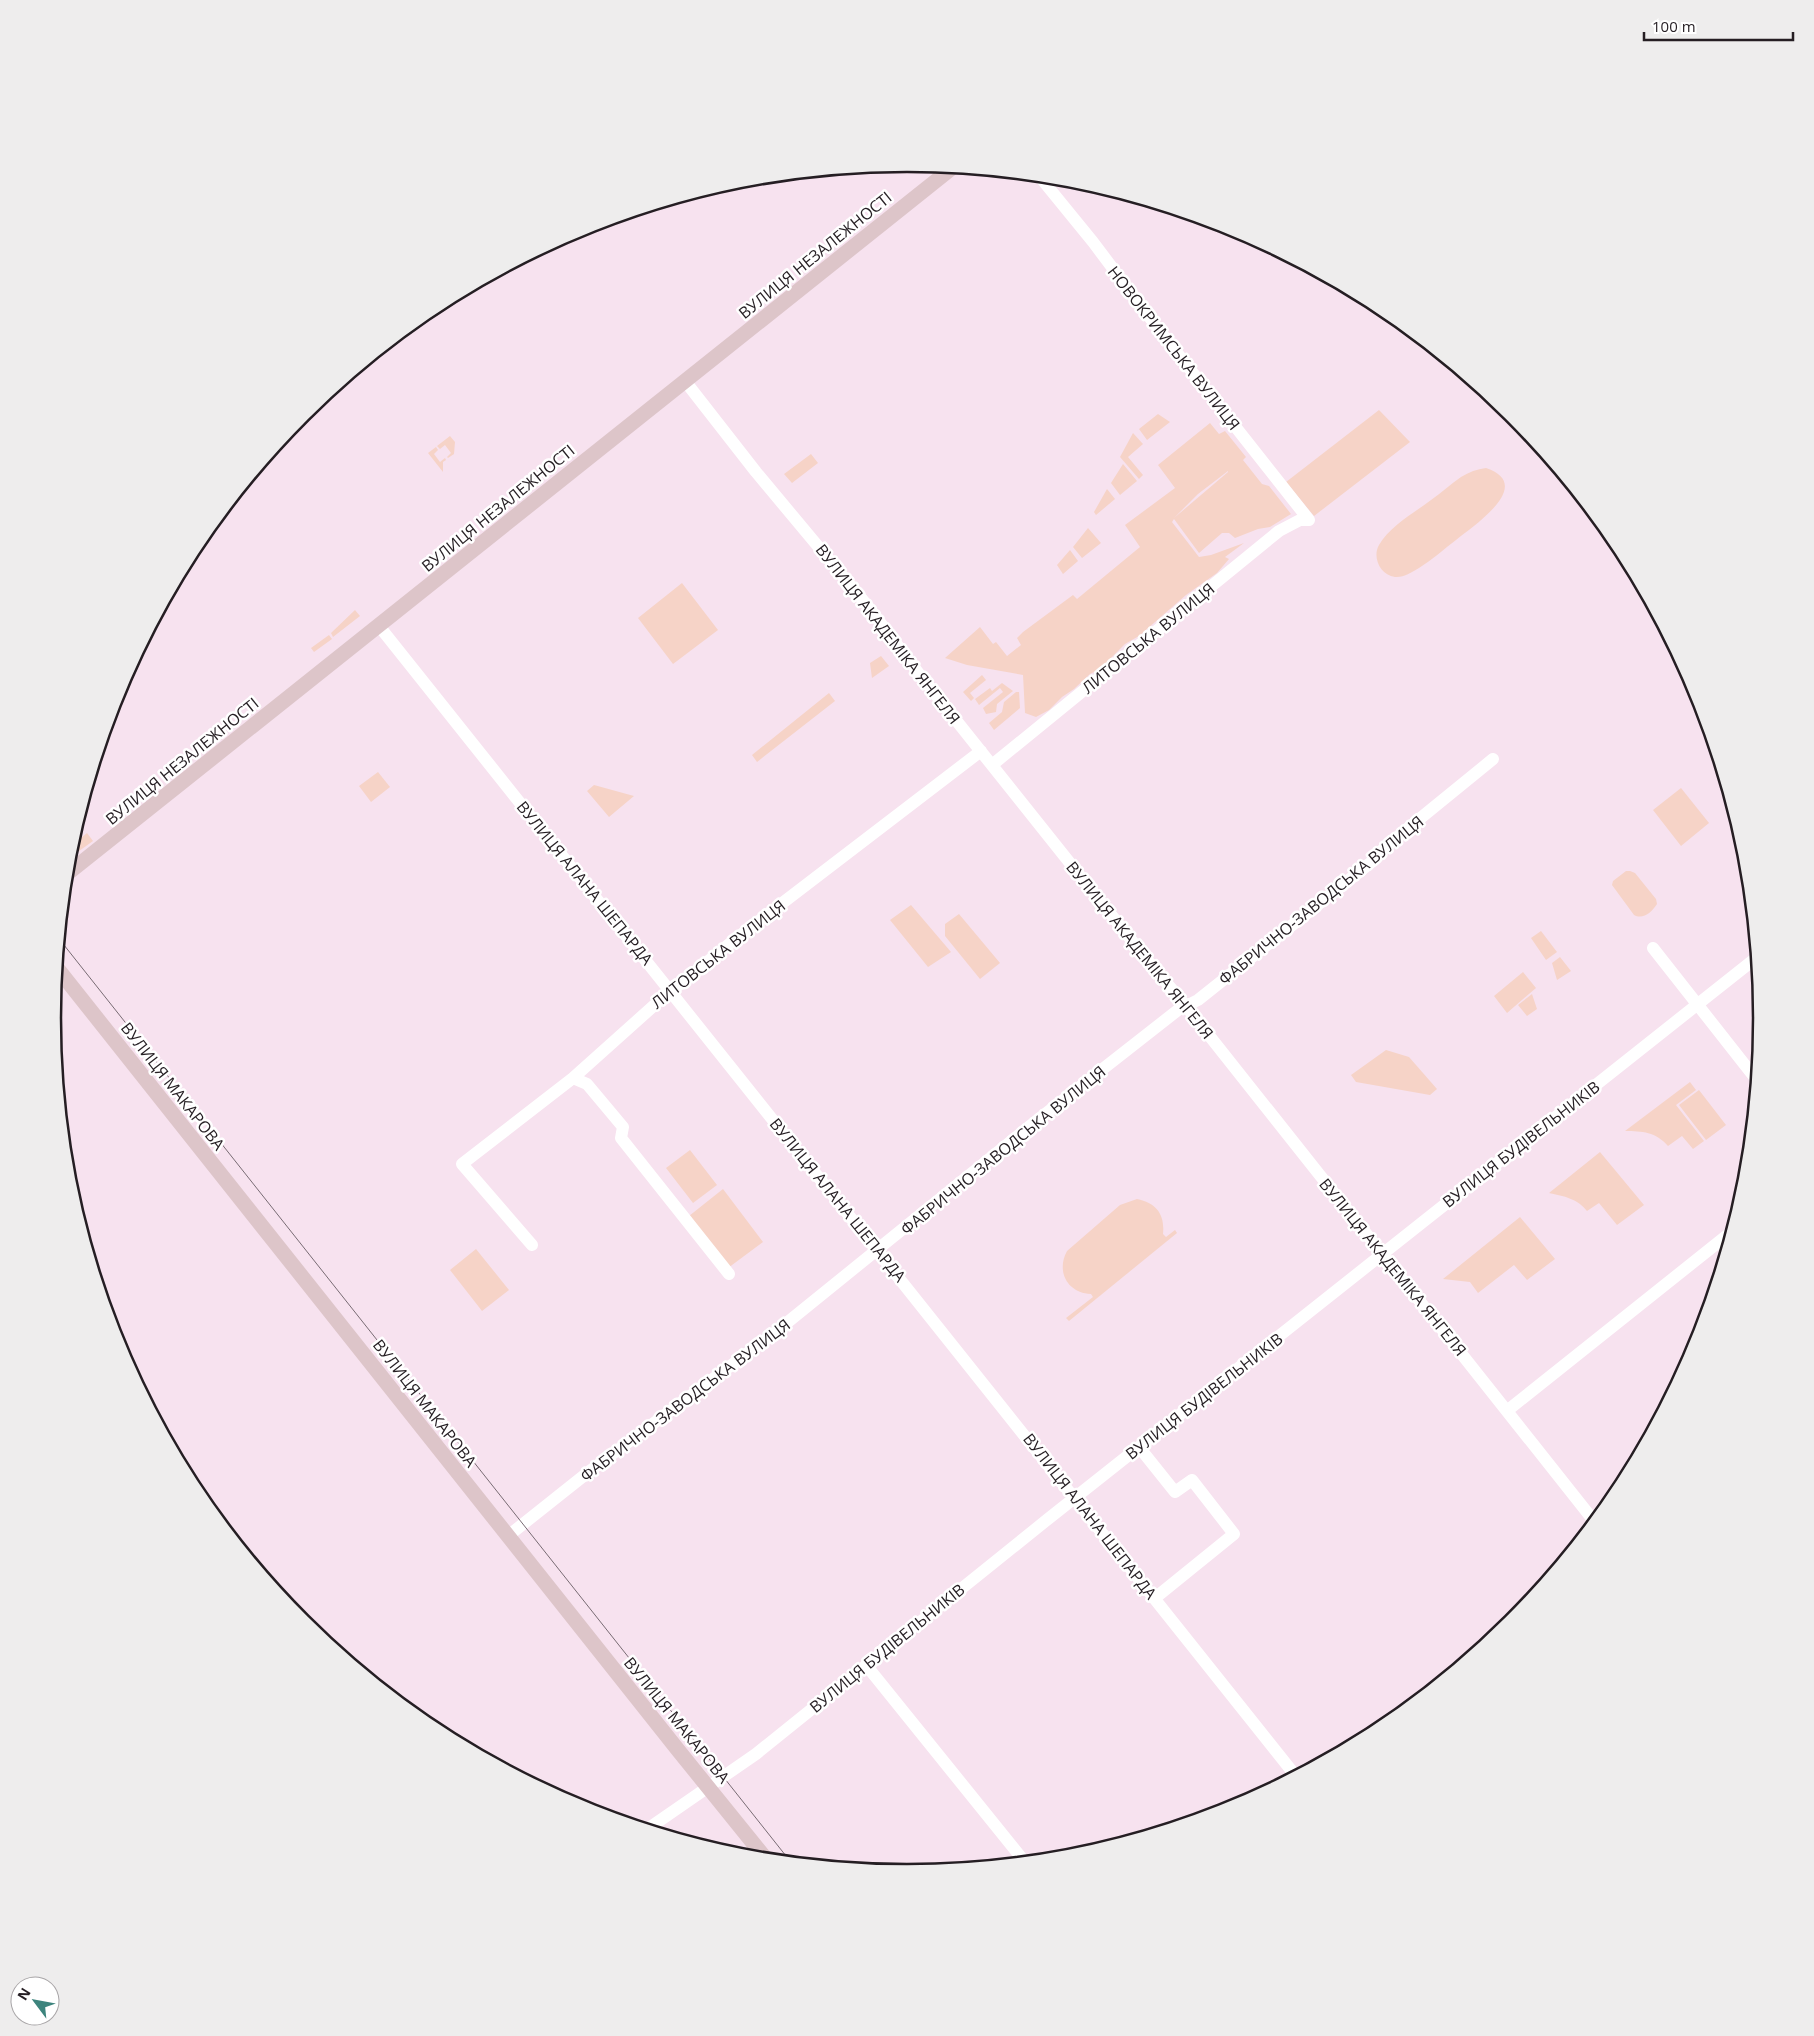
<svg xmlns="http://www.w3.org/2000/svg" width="1814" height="2036" viewBox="0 0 1814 2036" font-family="'Open Sans',sans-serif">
<rect width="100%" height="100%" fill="#f7e2ef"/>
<path fill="#f6d3c7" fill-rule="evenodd" d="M1379,410l31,32 -96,74 -28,-34z
M1158,414l12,8 -23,18 -8,-11z
M1210,423l9,11 6,-3 21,26 -3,3 19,24 7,2 22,28 -21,13 -12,2 -23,9 -6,-5h-7l-23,20 -25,-34 -2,3 27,35 12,-2 33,-12 -19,14 4,2 -12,14 -31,22 -47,41 -14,8 -25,25 -10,5 -16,15 -12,8 -13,13 -13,7 -11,-4 -2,-38 -56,-10 -22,-7 35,-31 13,17 3,-2 11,14 14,-11 -4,-7 6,-6 50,-37 4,4 63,-52 -15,-22 50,-37 -17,-23zM1228,471v1l-54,46 24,-24z
M1133,433l10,11 -15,13 15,18 -4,4 -19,-22z
M450,436l5,6 -1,12 -6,4 -1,-1 4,-4 -6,-8 -5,4 -3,-3z
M436,447l2,3 -4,4 6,8 5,-4 1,2 -3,2v10l-15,-19z
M811,454l7,9 -26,20 -8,-9z
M1123,464l14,17 -17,14 -9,-12z
M1486,468c50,17 -13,58 -30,72 -12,9 -24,20 -37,28 -7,4 -16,10 -24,9 -15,-2 -23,-20 -16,-32 11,-19 35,-32 52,-45 10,-7 20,-16 30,-23 8,-5 16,-8 25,-9z
M1107,489l8,10 -19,16 -2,-3z
M1088,528l13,15 -19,15 -9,-11z
M1070,550l8,11 -15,13 -6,-9z
M682,583l36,47 -45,34 -35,-46z
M355,610l5,6 -27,21 -2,-4z
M329,635l3,4 -18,13 -3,-4z
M881,656l8,10 -17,12 -2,-15z
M982,675l4,5 -16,13 4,5 -3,3 -8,-9z
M1002,683l11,8 -16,13 -1,8 -10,2 -3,-6 20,-16 -3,-4 -21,17 -4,-6 15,-11 2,3z
M1016,692h3l1,16 -26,22 -5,-7 13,-11 2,-10z
M829,693l6,8 -78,61 -5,-7z
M378,772l12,15 -19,15 -12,-16z
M594,785l40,11 -25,21 -22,-26z
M1681,788l28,35 -28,23 -28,-36z
M87,833l6,8 -25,18 3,-13z
M1626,871h4l5,2 21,26 1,5c-5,8 -14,16 -23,11l-22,-30 1,-4z
M911,905l40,47 -23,15 -38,-47z
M959,914l41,49 -20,16 -35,-43v-12z
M1541,931l16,21 -11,8 -15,-22z
M1560,957l11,14 -14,9 -5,-17z
M1523,972l13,16 -29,25 -13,-17z
M1532,994l5,15 -10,7 -9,-11z
M1386,1050l23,7 28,32 -7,6 -74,-13 -5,-7z
M1690,1082l6,8 -20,15 28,36 -11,8 -11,-13 -14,10c-12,-14 -26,-15 -43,-15z
M1699,1090l27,35 -20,15 -27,-35z
M690,1150l27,35 -24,18 -27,-35z
M1600,1152l44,53 -27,20 -18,-22 -12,8c-9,-12 -23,-15 -38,-18z
M723,1189l40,53 -35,26 -39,-52z
M1137,1199c20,4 28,16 26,35l3,3 9,-7 2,3 -108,88 -3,-3 27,-21 -2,-3c-24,-1 -35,-23 -24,-43l53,-46z
M1520,1217l35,42 -28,21 -13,-15 -36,28 -8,-11 -27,-3z
M476,1249l33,41 -27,21 -32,-41z"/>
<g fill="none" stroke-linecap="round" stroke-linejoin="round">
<path stroke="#fff" stroke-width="12" d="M1040,177l53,65 66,88 150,190
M685,381l71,91 111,133 53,70 232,291 29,34 413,521
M379,626l916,1149
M992,765l287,-234 21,-11h9
M1653,948l103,131
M573,1078l14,6 36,43 -2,11 108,136
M532,1245l-70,-81 111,-86 86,-77 79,-64 243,-186
M1508,1410l222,-177
M1139,1447l36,45 17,-12 42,54 -79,64
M508,1536l83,-66 182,-136 257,-208 148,-116 20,-10 176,-140 11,-13 108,-88
M866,1665l158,196
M649,1828l107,-74 292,-235 708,-561"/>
<path stroke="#ddc5c9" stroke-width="15" d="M67,874l885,-706
M57,968l621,782 88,109"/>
<path stroke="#786b73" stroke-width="1" d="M60,940l730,921"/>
</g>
<g text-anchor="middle" stroke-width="5" stroke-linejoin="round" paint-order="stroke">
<g font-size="16" fill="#251e23" stroke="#fff">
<text transform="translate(815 255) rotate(-39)" y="6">ВУЛИЦЯ НЕЗАЛЕЖНОСТІ</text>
<text transform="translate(1174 348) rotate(52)" y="6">НОВОКРИМСЬКА ВУЛИЦЯ</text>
<text transform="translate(498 508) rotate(-39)" y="6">ВУЛИЦЯ НЕЗАЛЕЖНОСТІ</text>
<text transform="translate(888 634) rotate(52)" y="6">ВУЛИЦЯ АКАДЕМІКА ЯНГЕЛЯ</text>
<text transform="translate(1148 638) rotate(-39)" y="6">ЛИТОВСЬКА ВУЛИЦЯ</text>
<text transform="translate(182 761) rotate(-39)" y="6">ВУЛИЦЯ НЕЗАЛЕЖНОСТІ</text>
<text transform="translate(585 883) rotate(51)" y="6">ВУЛИЦЯ АЛАНА ШЕПАРДА</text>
<text transform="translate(1321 900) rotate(-39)" y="6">ФАБРИЧНО-ЗАВОДСЬКА ВУЛИЦЯ</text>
<text transform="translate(1140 950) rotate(51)" y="6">ВУЛИЦЯ АКАДЕМІКА ЯНГЕЛЯ</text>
<text transform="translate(718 954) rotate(-38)" y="6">ЛИТОВСЬКА ВУЛИЦЯ</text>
<text transform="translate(173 1086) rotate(52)" y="6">ВУЛИЦЯ МАКАРОВА</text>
<text transform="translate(1521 1144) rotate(-38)" y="6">ВУЛИЦЯ БУДІВЕЛЬНИКІВ</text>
<text transform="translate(1003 1150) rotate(-39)" y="6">ФАБРИЧНО-ЗАВОДСЬКА ВУЛИЦЯ</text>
<text transform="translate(838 1200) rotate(51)" y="6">ВУЛИЦЯ АЛАНА ШЕПАРДА</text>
<text transform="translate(1393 1267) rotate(51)" y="6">ВУЛИЦЯ АКАДЕМІКА ЯНГЕЛЯ</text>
<text transform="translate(1204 1396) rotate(-38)" y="6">ВУЛИЦЯ БУДІВЕЛЬНИКІВ</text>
<text transform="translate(685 1400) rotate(-37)" y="6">ФАБРИЧНО-ЗАВОДСЬКА ВУЛИЦЯ</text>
<text transform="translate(425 1403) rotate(52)" y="6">ВУЛИЦЯ МАКАРОВА</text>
<text transform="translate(1090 1516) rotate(52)" y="6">ВУЛИЦЯ АЛАНА ШЕПАРДА</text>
<text transform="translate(887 1648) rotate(-39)" y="6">ВУЛИЦЯ БУДІВЕЛЬНИКІВ</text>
<text transform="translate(677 1720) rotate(51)" y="6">ВУЛИЦЯ МАКАРОВА</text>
</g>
</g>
<path d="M0 0H1814V2036H0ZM61 1018a846 846 0 1 1 1692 0a846 846 0 1 1-1692 0Z" fill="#eeeded" fill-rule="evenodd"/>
<path fill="none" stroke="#251e23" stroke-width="2.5" d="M61 1018a846 846 0 1 1 1692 0a846 846 0 1 1-1692 0Z"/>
<g transform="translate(35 2001) rotate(302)"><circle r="24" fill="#ffffff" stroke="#a8a5a7"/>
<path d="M0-4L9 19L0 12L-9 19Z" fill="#3d847d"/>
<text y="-8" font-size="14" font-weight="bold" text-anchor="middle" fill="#251e23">N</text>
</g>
<path d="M1644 32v8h149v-8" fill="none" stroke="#251e23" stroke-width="2.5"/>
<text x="1652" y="32" font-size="15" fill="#251e23" stroke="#ffffff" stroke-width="4" paint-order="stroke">100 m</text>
</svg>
